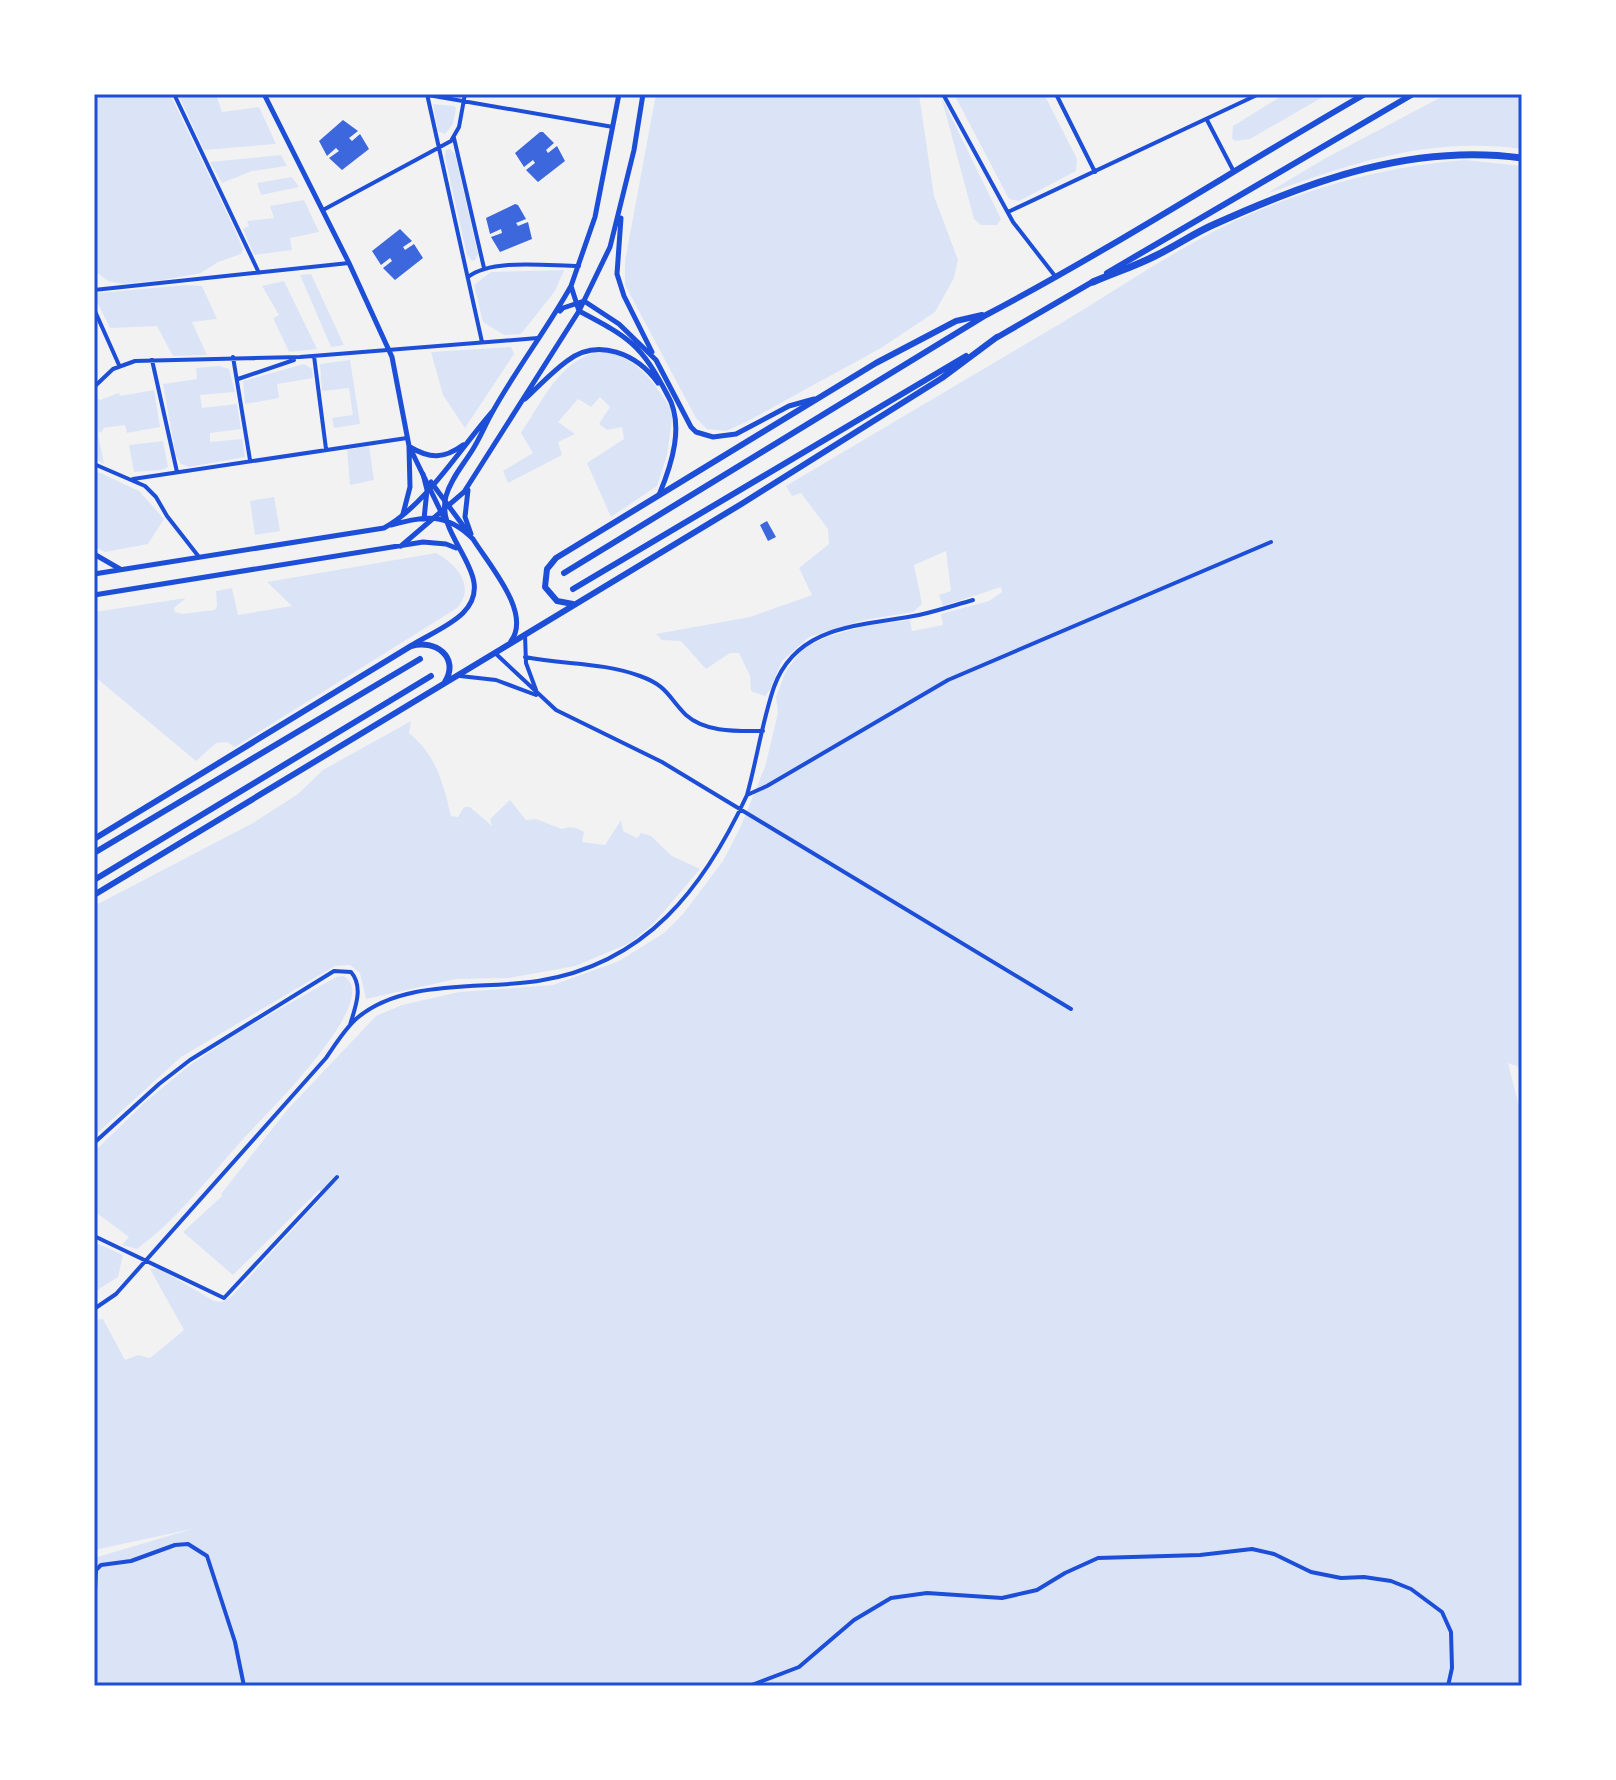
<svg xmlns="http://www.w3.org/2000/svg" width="1616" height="1780" viewBox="0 0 1616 1780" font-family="Ubuntu,sans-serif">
<rect width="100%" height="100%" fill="#f2f2f2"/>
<path fill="#dbe4f7" d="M94,94h76l64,134 9,21 -2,5 -23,8 -17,11 -38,7 -42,4 -13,-3 -13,-10z
M178,94h38l6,18 37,-5 17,37 -72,6z
M656,94h263l15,102 24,64 -4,18 -19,34 -54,36 -135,74 -20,9 -19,-2 -11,-11 -71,-133v-24z
M954,94h90l33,65 -1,12 -57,30 -10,-2z
M1285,94h43l-78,45 -15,2 -3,-3 1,-12z
M1447,94h75v55c-94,-13 -169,14 -256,45l58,-35z
M941,96l60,123 -4,6h-16l-7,-6z
M433,104l21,2 2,2 -3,16 -8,10 -7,-3z
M450,149l5,5 23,100 -3,6 -3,1 -5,-6 -22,-98 1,-7z
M281,155l6,11 -35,5 -30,12 -12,-21z
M1465,160l57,6v902l-14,-5 14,55v568h-1428v-128l98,-29 -98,21v-230l9,-1 22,41 13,-5 12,3 34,-28 -34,-61 8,-1 56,33 8,1 10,-6 91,-100 -4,-6 -86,85 -50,-43 39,-36 -1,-2 67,-85 88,-93 26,-11 57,-13 94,-7 66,-24 45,-28 19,-19 40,-53 17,-33 25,-61 13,-54 -2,-16 9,-24 17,-24 24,-12 39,-11 45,-6 2,11 31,-6 -2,-11 48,-13 13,-9 -1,-5 -58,19 -4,-11 12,-4 -5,-40 -32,14 8,39 -9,8 -49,8 -55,17 -27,24 -12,29 -5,6 -14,-5 -1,-15 -11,-23h-9l-24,16 -25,-28 -19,-1 -6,-6 94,-17 62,-22 -13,-27 30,-24 -1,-15 -27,-36 -9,3 -6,-10c91,-54 182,-108 272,-161 59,-35 117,-76 179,-105 73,-33 149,-54 228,-60z
M292,177l7,10 -38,8 -4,-12z
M304,200l15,32 -29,6 2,12 -38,5 -11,-26 6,-3 -2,-5 27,-3 -4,-12z
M564,270l-9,21 -34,43 -17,1 -21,-13 -9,-37 17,-13z
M311,274l33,71 -13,2 -31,-72z
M284,281l33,68 -28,3 -16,-34 6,-3 -17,-29z
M187,285l15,1 15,33 -25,3 15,33 -34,1 -16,-30 -47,2 -16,-32 3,-3z
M511,347l3,7 -49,74 -22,-33 -12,-43z
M606,351c34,9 49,33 67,61l-6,43 -10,31 -46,31 -24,-54 37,-24 -2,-12 -15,3 -8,-6 11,-17 -10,-10 -9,10 -13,-8 -20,23 17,12 -17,8 4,13 -54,28 -5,-12 30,-18 -12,-20c22,-32 41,-79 85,-82z
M350,360l10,64 -26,4 -2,-10 21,-3 -4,-27 -27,3 -2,-27z
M304,364l8,5 1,9 -36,6 2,14 -34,6 -2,-23z
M219,366l10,3 6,23 -35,3 2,13 35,-4 4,25 -31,4v9l32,-3 3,18 -56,10 -8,-3 -5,-8 -13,-72 34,-5 -1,-11z
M154,390l6,37 -33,6 -2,-8 -22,3v3l-5,2 6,31 -10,-6v-62l6,4 19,-7 1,3z
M163,441l5,26 -7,3 -27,2 -5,-27z
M369,446l5,34 -24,5 -3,-35z
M94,470l45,21 25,28 -16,25 -43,8 -11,-6z
M274,497l6,34 -25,4 -5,-34z
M436,553c21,11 40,34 21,55l-222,139 -8,-5 -11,1 -20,18 -102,-85v-64l92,-14 -12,10 1,4 7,2 33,-4 2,-4 -1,-15 16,-3 6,27 54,-9 -25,-24z
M411,721l-2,12c27,22 34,49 42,83l7,1 6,-10h6l22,19 -2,-7 20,-19 16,20 10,-1 26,10c9,-3 14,-2 22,3l-2,10 23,3 16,-25 2,11 14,7 4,-5 10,3 21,20 28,13 -46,54 -24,20 -55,23 -66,12 -53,1 -90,20 -6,-26 -10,-8 -15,1 -154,91 -87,79v-230l159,-83 45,-29 25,-24z
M343,976c44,21 -81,142 -98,161 -29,32 -55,66 -87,95l-21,17 -15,-4 7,-8 -35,-26v-59l50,-49 46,-38 51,-34 95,-54z
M94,1242l29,13 -5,22 -24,15z"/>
<path fill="#3d67dc" d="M343,120l15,11 -9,7 3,3 8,-7 9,15 -27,21 -13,-12 10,-7 -3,-3 -9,8 -8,-15z
M540,132h3l11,11 -8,7 2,3 9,-7 8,15 -27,21 -12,-12 9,-7 -2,-3 -9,7 -9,-14z
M515,204l3,1 8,14 -10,4 2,3 10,-4 4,17 -32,13 -9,-15 11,-4 -1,-4 -11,5 -4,-16z
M400,229l12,12 -9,6 2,3 9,-6 9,14 -28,22 -12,-12 9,-7 -2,-3 -9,7 -9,-14z
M767,521l9,16 -8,4 -8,-16z"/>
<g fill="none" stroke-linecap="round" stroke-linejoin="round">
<path stroke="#1d4ed8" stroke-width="4" d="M174,94l85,179
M427,94l55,248
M943,94l70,128 42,54
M1056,94l39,78
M428,95l185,32
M1207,120l26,50
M454,138l30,130
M323,210l128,-69 8,-14 6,-33
M1008,212l251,-118
M468,277c24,-19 81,-11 111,-11
M94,290l255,-27
M94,309l25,56
M314,356l12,93
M233,357l17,103
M152,360l25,112
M238,379l56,-19
M94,387l19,-18 22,-8 165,-4 238,-19
M94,464l51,22 11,11 11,19 32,41
M133,479l274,-41
M525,635l1,28 10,27
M495,653l61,57 106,52 409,247
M525,657c39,8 77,5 115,19 28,10 28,21 46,39 20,18 52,16 77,16
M460,676l36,4 40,15
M747,795l20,-9 181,-106 323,-138
M94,1143l65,-59 31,-24 144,-89 17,1c13,15 4,36 -1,53
M94,1236l130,62 113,-121
M94,1309l22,-15 210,-236c9,-13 18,-28 30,-39 47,-41 126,-29 182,-38 108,-17 166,-93 209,-186 10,-36 15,-73 27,-108 23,-64 90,-61 145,-72 18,-4 36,-10 54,-15
M94,1612l2,-42 5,-5 30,-4 44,-16 13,-1 19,12 28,86 9,44
M749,1686l50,-19 55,-47 37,-22 36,-5 75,5 35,-8 28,-17 33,-15 102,-3 52,-6 22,5 37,18 30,6 23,-1 27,4 20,8 31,23 9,20 1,36 -4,18"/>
<path stroke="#1d4ed8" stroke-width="5" d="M264,94l85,169 43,94 17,89 36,74
M410,447c20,12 34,12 53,-2
M431,482l39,53
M403,514l7,-27 -1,-40
M94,554l26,15"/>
<path stroke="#1d4ed8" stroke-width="5" d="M619,94l-24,123 -24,69 8,25c51,27 62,33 89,85
M621,218l-4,56 7,22 28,56
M560,311l3,-3 21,-7 35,23 37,36 35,67 5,5 17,5 23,-3 53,-28 25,-7
M525,399c14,-13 27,-27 42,-38 31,-24 70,-7 91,22
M423,474l4,16 -3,29
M468,490l-3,27 6,17
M659,495c13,-31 26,-71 8,-101
M391,525c35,-9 55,-13 82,14 16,26 59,74 38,102
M401,546l63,-54 115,-181 31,-64 24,-97 9,-56
M94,574l290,-46c42,-23 77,-81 109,-117
M94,595l329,-53 23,2 10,4
M412,645c16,-10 38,-19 51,-32 37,-37 -29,-75 -17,-117 5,-18 18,-32 27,-47 8,-13 13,-26 20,-38 24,-43 54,-82 78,-125"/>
<path stroke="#1d4ed8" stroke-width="6" d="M1107,273l306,-179
M996,338l98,-57
M564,573l422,-258c129,-68 252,-148 379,-221
M573,589l393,-233
M573,604l-16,-3 -12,-14 2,-18 9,-11 320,-195 80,-42 26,-6
M94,839l317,-193c24,-7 49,11 34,36
M94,853l326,-194
M94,880l337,-204
M94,895l649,-392 199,-125 55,-41"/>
<path stroke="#1d4ed8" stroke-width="7" d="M1093,282c21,-9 42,-16 62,-26 21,-10 39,-23 60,-32 97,-44 199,-81 307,-66"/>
</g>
<rect width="1616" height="1780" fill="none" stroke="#ffffff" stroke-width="192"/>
<rect x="96" y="96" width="1424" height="1588" fill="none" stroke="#1d4ed8" stroke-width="3"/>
</svg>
